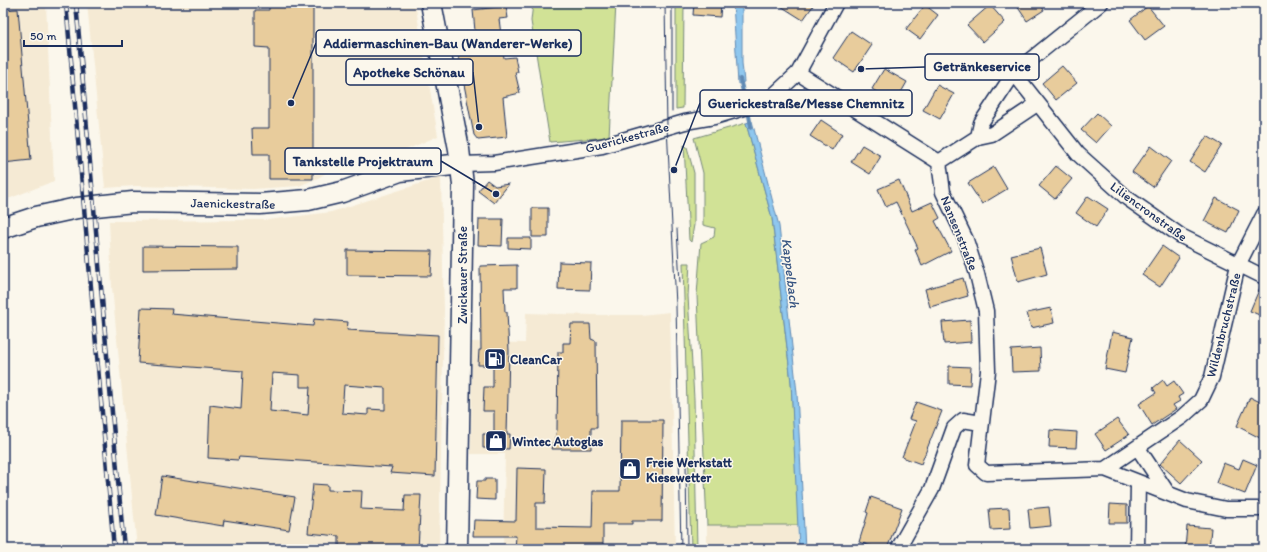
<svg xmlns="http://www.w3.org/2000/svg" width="1267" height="552" viewBox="0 0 1267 552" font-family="Itim,sans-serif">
<rect width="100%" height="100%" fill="#fbf7ec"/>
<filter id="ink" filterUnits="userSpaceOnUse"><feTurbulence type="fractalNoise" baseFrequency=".025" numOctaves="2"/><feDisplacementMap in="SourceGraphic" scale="8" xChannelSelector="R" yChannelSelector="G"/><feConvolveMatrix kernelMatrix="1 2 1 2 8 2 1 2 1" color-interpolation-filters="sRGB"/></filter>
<g filter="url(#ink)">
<path fill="#f5ead4" d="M3,3h43l8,178 -51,20z
M87,3h328l23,133 -46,20 -60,13 -14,9 -19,8 -46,3 -118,-3 -30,2z
M441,177l3,134 -5,238h-302l-25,-262 -3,-66 158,-1 64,-8z
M670,312l5,237h-172l2,-95h-34l1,-112 53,1 1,-30 67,2h48z
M707,525h90l1,24h-91z"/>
<path fill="#d1e296" stroke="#76887a" d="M533,3h83l-7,134 -59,5 -19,-121z
M676,3h8l-1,105 -7,1z
M746,123l26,95 19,164 8,143h-92l-10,-230 4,-52 13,-6 1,-9 -12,-3v-52l-9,-35z
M684,145l3,2 7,26v52l-3,17 -2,-2z
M683,263h7l-2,33 6,103 3,150h-6z"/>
<path fill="#8fc7ee" stroke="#618ab4" d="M733,3h9v60l2,19 -6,2z
M752,121l27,105 18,167 8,156h-6l-8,-167 -19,-164 -26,-95z"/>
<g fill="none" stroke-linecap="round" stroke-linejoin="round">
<path stroke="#618ab4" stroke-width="4" d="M740,79l6,25
M748,110l3,17"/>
</g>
<path fill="#e8cc9c" stroke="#1b2f5e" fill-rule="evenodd" d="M269,3h44v176h-44v-25h-16l-1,-26h17v-80l-14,-1v-37h14z
M694,3h27l-1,14 -27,-2z
M776,3h39l-12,17z
M1015,3h25l4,7 -17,11z
M925,5l13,10 -18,24 -14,-10z
M990,5l15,17 -22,20 -16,-17z
M506,6l2,12 -9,1 5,39 11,-1 3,15h-3l5,21 -17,4 4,40 -29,3 -4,-5 -20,-101 21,-3 -2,-21z
M1148,6l16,20 -19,14 -15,-20z
M18,9l13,151 -28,3v-153z
M851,31l21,14 -18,27 -21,-14z
M1062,66l15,17 -21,17 -14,-17z
M884,69l23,13 -12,21 -23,-14z
M937,85l17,9 -14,25 -17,-9z
M1097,113l14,13 -15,17 -15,-13z
M821,120l21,14 -10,16 -22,-14z
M1207,136l15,9 -17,27 -15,-10z
M862,145l19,11 -11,18 -19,-12z
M1151,146l20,15 -18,26 -21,-15z
M1056,166l16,13 -17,20 -16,-13z
M994,167l13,22 -25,15 -14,-21z
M487,180l8,6 14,-2 -15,19 -16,-12z
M899,180l13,31 20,-9 8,16 -5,3 16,30 -29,15 -7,-16 3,-2 -22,-46 -10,5 -8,-18z
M1088,196l20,13 -12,18 -20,-14z
M1216,198l23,12 -11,23 -24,-12z
M532,208h16v29h-16z
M479,219h24l-1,27 -24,-1z
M508,238h23v11l-23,-1z
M143,246l95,1v22l-95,1z
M1162,246l17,12 -19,29 -18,-12z
M1040,248l7,26 -29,8 -7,-27z
M347,250l85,1 -1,25 -84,-1z
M559,262l32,1 -1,27 -32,-1z
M517,265v23h-13l1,24h2l2,39 -2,83h3l-1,15 -26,-1v-14h11v-23h-11l1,-24h9v-22h-15l1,-15h2l-1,-84z
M963,278l5,18 -38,11 -5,-18z
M1261,285h3v32l-14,-6z
M141,308l31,1 -1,5 142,12 1,-7 34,3 -1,8 91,5 -3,141 -45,-3 2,-6 -153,-10 -1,3 -30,-2 2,-53 31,4 2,-38 -105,-8zM272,373l28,2v12h10l-2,28 -38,-4zM344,385l41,3v22l-17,-1v6l-26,-2z
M1051,308l3,15 -23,5 -4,-15z
M970,320l1,22 -27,2 -2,-22z
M571,324h19l1,15 5,2 1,87h-6v21h-39l5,-19 1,-78h5v-9h7z
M1112,332l21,5 -8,36 -20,-4z
M1040,348l1,23 -29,1 -1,-22z
M949,366l22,1 -1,18 -21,-1z
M1163,380l4,6 7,-5 9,13 -5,3 2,4 -7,4 3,4 -24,16 -13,-21 17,-11 -3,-5z
M1250,397l14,7v25l-4,9 -23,-12z
M916,402l26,9 -21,53 -19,-7 14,-36 -7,-2z
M1117,419l12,16 -23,15 -11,-16z
M621,420h42l-1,101h-30v3h-29v25h-88l1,-13h-43l1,-16 42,1 1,-53 29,1 -1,34h-9v24l56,1 1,-37h27z
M1050,430l27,2 -1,16 -27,-1z
M1180,440l22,20 -21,23 -21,-19z
M1243,459l14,6 -12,29 -29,-11 7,-20 16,6z
M162,476l133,21 -6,33 -65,-10 -1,6 -67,-11z
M485,479h10v21l-19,-1 1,-18h8z
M313,484l15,1v5l34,1 -1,18 43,2 1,-16h16l-3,54 -54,-2v2h-25v-13l-31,-3z
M871,497l31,11 -15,41h-7l-21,-7 9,-29 -2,-1z
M1110,504l17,1v18h-18z
M1049,507l2,19 -21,2 -2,-19z
M1009,508l1,21 -19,1 -2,-21z
M1187,526l24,2 -2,21h-24z"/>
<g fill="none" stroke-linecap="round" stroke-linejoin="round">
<g stroke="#1b2f5e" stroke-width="17">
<path id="street" d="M798,73l141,89 4,30 23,48 11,34 9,37 2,60 -11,94 9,8 119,-4 82,32 39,8h38
M1014,73l64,81 49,44 54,38 83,41
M978,137l14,-3 45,-30
M939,162l39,-25 3,-14 33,-50 87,-70
M461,164l33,-1 108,-17 83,-24 29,-5 40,-12 19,-9 25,-23 38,-70
M1138,448l29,44
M1105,469l77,-52 19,-17 11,-23 26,-112 26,-51
M898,549l34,-60 22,-61 9,-8 18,3
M1137,549l1,-67"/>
</g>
<g stroke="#1b2f5e" stroke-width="23">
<path id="secondary" d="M431,3l28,146 4,36 -6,364
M3,228l33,-11 41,-9 56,-6 127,2 48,-4 34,-8 58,-21 61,-7"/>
</g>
<use href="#street" stroke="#fbf7ec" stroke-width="14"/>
<use href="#secondary" stroke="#fbf7ec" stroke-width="20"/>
<path stroke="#1b2f5e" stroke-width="1" d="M665,3l2,124 9,178 5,244
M672,3v108
M677,229l3,54
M686,459l1,90"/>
<g stroke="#1b2f5e" stroke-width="4.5">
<path id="rail" d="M66,3l48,546
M76,3l48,546"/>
</g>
<use href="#rail" stroke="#fbf7ec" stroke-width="3" stroke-dasharray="9" stroke-linecap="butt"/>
</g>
</g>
<defs>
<g id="fuel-square" transform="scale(1.15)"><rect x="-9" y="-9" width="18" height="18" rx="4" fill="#1b2f5e" stroke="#fbf7ec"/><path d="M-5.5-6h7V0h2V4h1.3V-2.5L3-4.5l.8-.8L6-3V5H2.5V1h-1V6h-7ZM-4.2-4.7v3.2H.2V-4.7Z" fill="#fff"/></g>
<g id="shop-square" transform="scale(1.15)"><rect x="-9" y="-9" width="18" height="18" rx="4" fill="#1b2f5e" stroke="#fbf7ec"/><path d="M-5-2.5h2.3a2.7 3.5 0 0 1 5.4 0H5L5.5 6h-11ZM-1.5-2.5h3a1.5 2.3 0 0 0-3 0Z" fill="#fff"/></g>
</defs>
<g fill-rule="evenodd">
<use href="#fuel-square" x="495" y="359"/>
<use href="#shop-square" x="496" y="441"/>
<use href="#shop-square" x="630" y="469"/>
</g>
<g text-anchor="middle" stroke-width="3" stroke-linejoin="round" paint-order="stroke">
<g font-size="13" fill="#1b2f5e" stroke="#fbf7ec">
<text transform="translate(627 137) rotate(-15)" y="5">Guerickestraße</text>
<text transform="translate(233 203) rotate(1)" y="5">Jaenickestraße</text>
<text transform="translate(1149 211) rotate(36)" y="5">Liliencronstraße</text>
<text transform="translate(960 233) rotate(68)" y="5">Nansenstraße</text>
<text transform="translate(462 275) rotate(-90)" y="5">Zwickauer Straße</text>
<text transform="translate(1223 325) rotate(-76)" y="5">Wildenbruchstraße</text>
</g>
<g font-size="13" font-weight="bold" fill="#1b2f5e" stroke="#fbf7ec" text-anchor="start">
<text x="510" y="364">CleanCar</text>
<text x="512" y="446">Wintec Autoglas</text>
<text x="646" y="467">Freie Werkstatt<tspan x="646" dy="15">Kiesewetter</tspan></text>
</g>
<g font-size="14" font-style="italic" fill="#385582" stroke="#fbf7ec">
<text transform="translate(791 273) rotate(83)" y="5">Kappelbach</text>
</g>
</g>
<path fill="none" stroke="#1b2f5e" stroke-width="1.5" d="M291 103L316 43M861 69L925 67M479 127L473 72M674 170L700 103M496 194L441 161"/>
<g fill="#1b2f5e" stroke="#fbf7ec" stroke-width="1.5">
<circle cx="291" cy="103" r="4"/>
<circle cx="861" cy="69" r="4"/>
<circle cx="479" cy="127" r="4"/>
<circle cx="674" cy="170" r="4"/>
<circle cx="496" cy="194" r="4"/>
</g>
<g fill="#fbf7ec" stroke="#1b2f5e" stroke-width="1.5">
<rect x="316" y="30" width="265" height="26" rx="4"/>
<rect x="925" y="54" width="114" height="26" rx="4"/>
<rect x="346" y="59" width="127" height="26" rx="4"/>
<rect x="700" y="90" width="212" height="26" rx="4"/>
<rect x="285" y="148" width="156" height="26" rx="4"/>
</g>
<g font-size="14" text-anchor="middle" font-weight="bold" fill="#1b2f5e">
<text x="448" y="48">Addiermaschinen-Bau (Wanderer-Werke)</text>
<text x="982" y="71">Getränkeservice</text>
<text x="409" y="77">Apotheke Schönau</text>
<text x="806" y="108">Guerickestraße/Messe Chemnitz</text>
<text x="363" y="166">Tankstelle Projektraum</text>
</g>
<rect width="1267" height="552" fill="none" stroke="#fbf7ec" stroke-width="16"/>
<rect x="8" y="8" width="1251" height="536" fill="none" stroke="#1b2f5e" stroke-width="1.5" filter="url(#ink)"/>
<path d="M24 40v6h98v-6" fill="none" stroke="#1b2f5e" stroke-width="2"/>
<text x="30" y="40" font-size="12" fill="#1b2f5e" stroke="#fbf7ec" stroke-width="3" paint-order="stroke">50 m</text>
</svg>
